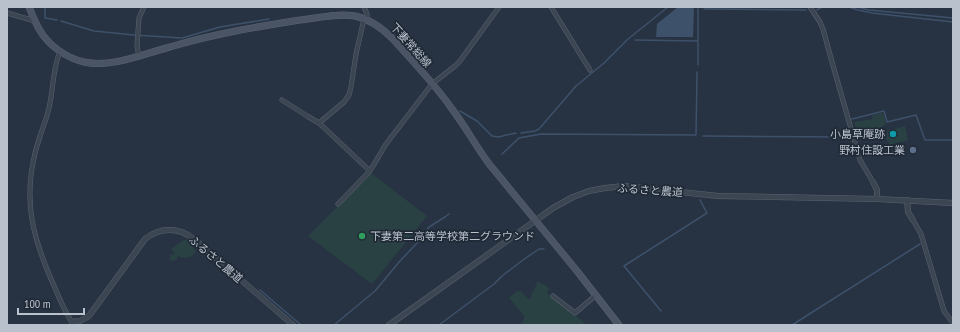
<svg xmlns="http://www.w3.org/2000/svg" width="960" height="332" viewBox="0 0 960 332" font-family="'PT Sans Narrow','Noto Sans JP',sans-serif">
<rect width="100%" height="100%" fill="#273342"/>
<path fill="#294143" d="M883,113l3,11 -9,7 -2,-2 -9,3 -9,-1 -3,-9 19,-3 -1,-4z
M905,126l3,14 -18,5 -1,-2 -3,-4 1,-6v-2z
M371,173l56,43 -55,68 -64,-48z
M188,239l8,13c-6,6 -11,7 -19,4v3l-1,1 -5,1 -1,-2v-4l5,-1 -4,-5 11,-8z
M538,281l11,7 -2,5 2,2 38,30h-67l5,-8 -16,-19c4,-3 7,-8 12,-7l8,9z"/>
<path fill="#3e516b" d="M678,7h16l-1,30h-37l1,-13z"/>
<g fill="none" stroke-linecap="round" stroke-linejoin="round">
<path stroke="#3e516b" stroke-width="1.5" d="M45,7v11l12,2
M849,7l9,3 14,3 81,9
M857,7l12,3 84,8
M704,9l102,1
M817,10l5,-3
M61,21l33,10 40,4 48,3 38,-11 49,-8
M635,40l63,1
M698,65v-58
M460,111l17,10 15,15 6,1 18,-4
M852,119l32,-8 3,11 29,-7 9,25h28
M521,133l14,-2 4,-2 37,-43 28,-23 24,-24 40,-32
M703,136l148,1
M502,154l17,-16 22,-4 155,1 1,-63
M260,290l41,35
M661,311l-37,-45 83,-53 -7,-13
M334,325l41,-34 25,-30 18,-19 11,-15 16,-10 4,-3
M439,325l55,-41 8,-8 21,-16 16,-11h5
M792,325l128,-81"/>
<g stroke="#5a636f" stroke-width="5">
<path id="minor" d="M364,7l3,7v6
M551,7l39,63
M810,7l10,15 3,7 9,33 28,98 13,22
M7,13l28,8
M364,19l-8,35 -5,33 -2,8 -5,7 -25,21 51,48
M60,52c-7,14 -7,40 -11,56 -4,17 -12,33 -15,50 -10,45 -1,79 17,121 7,15 13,33 23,46
M139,56l-2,-10 2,-28 5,-11
M282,100l25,16 12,7
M338,204l32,-33 16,-27 46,-60 23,-18 5,-5 39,-54
M913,220l8,14 23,77 9,12
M553,296l22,17 21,-18"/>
</g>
<g stroke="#5a636f" stroke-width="6">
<path id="tertiary" d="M873,182l4,8v9
M907,200l1,12 5,8
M72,322l8,-1 9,-5 56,-77c15,-12 34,-12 49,0l99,86
M389,325l164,-117 20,-11 16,-6 16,-3 19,-2 94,10 159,3 76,4"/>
</g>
<g stroke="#5a636f" stroke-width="7">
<path id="secondary" d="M29,7c3,7 6,15 10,22 9,16 27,29 45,33 28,6 59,-8 86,-15 43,-13 86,-20 130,-27 18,-2 37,-7 55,-4 15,3 27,12 38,23 20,23 42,45 59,70 14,18 24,38 38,56l87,106 42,54"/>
</g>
<use href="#minor" stroke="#3c4552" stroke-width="4"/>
<use href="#tertiary" stroke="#3c4552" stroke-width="5"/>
<use href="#secondary" stroke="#4a5465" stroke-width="6"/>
</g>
<circle fill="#0f9aa8" stroke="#202a37" stroke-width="1.5" cx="893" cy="134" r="4"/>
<circle fill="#5c6f8a" stroke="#202a37" stroke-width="1.5" cx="913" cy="150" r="4"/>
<circle fill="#2e9e5b" stroke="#202a37" stroke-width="1.5" cx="362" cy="236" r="4"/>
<g text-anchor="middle" stroke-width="3.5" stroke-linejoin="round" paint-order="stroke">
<g font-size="11" fill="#b9c1cc" stroke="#202a37">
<text transform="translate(411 45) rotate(48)" y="4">下妻常総線</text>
<text transform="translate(650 190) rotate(4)" y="4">ふるさと農道</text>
<text transform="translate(216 259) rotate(40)" y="4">ふるさと農道</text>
</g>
<g font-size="11" fill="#b9c1cc" stroke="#202a37" text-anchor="end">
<text x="885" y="138">小島草庵跡</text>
<text x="905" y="154">野村住設工業</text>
<text x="370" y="240" text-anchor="start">下妻第二高等学校第二グラウンド</text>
</g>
</g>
<rect width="960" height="332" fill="none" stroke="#b9c1cc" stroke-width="16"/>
<path d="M18 308v6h66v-6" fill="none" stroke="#b9c1cc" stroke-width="2"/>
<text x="24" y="308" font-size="12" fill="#b9c1cc" stroke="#202a37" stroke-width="3" paint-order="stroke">100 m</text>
</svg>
